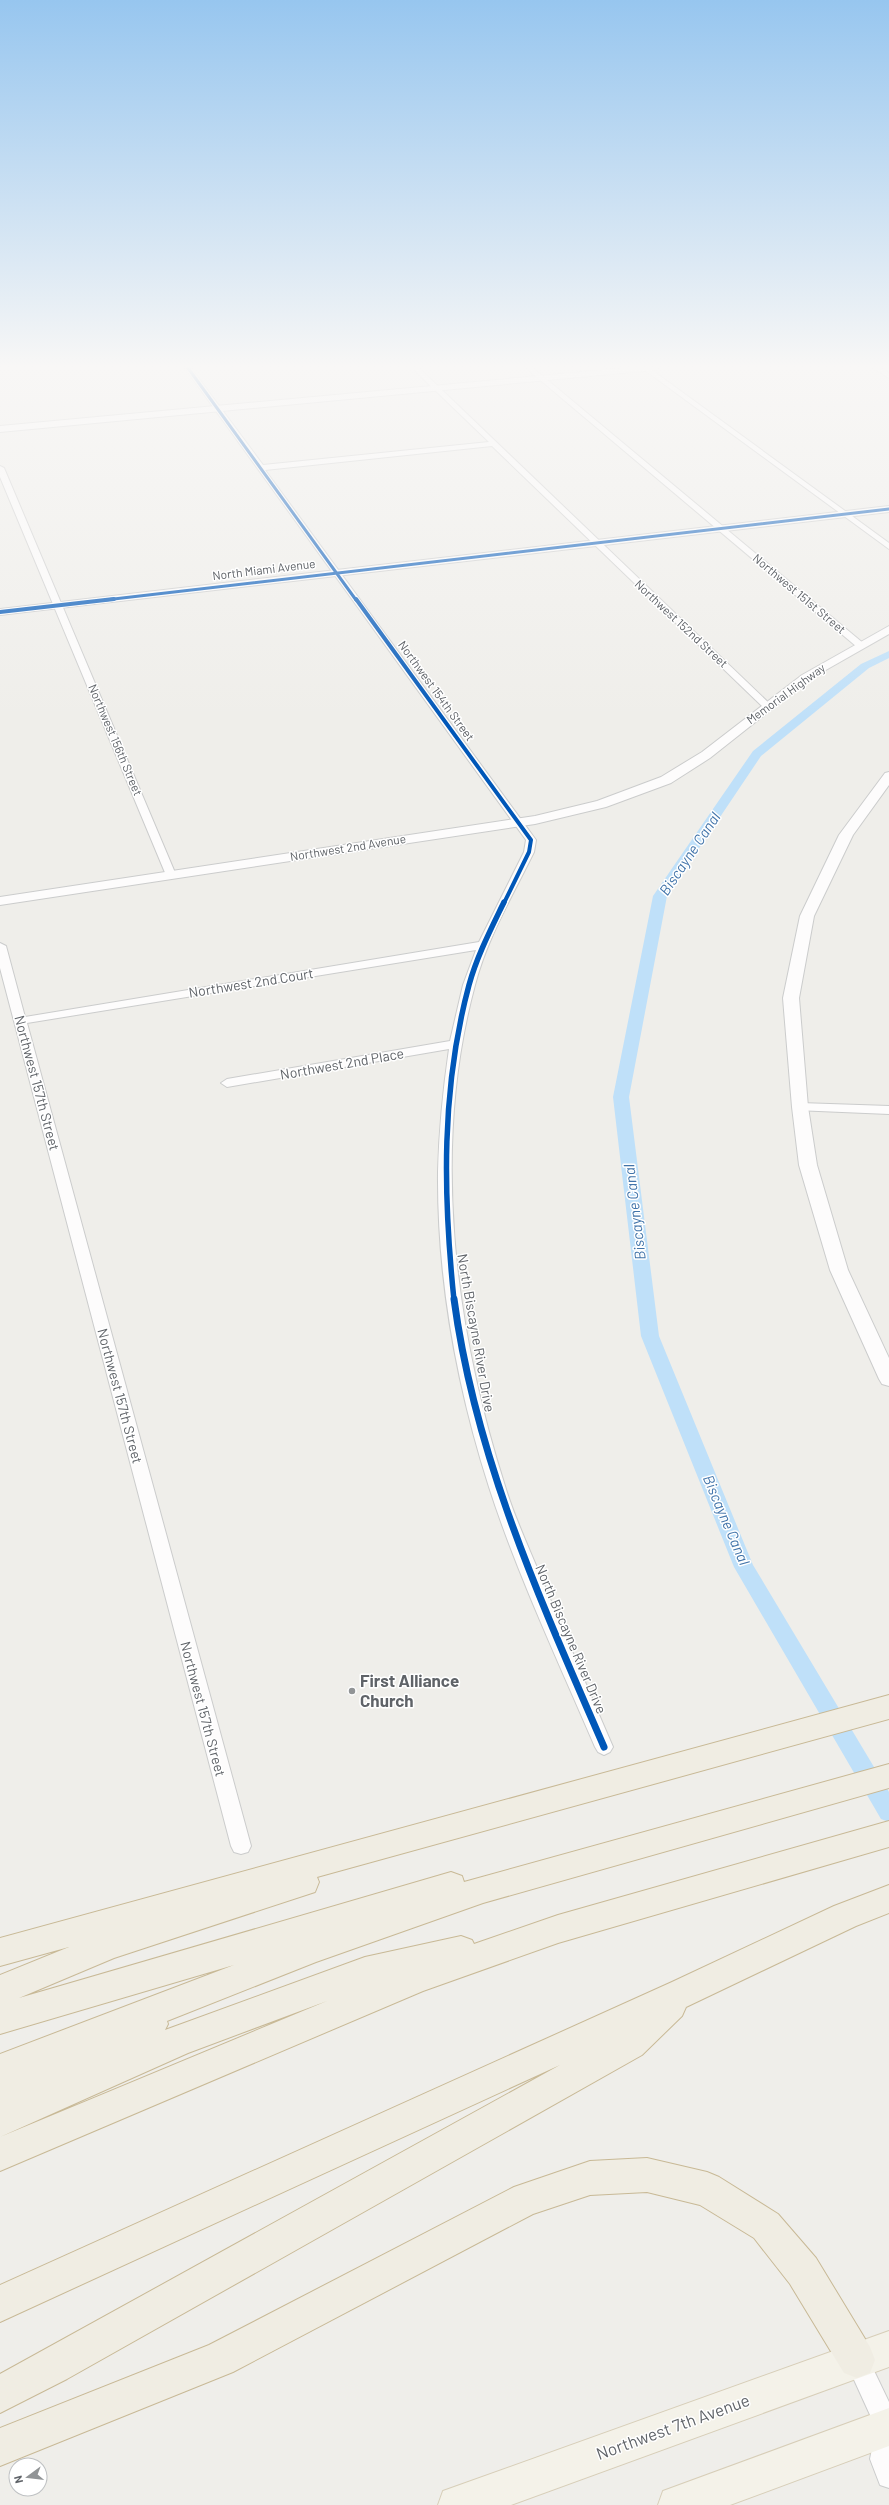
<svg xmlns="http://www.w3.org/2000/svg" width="889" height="2505" viewBox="0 0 889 2505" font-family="Barlow,sans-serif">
<rect width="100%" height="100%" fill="#efeeea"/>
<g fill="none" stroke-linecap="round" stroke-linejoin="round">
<path fill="#bfe0f9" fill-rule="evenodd" d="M889,651v7l-20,10 -108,88 -94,140 -38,201 30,239 94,229 136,227v30l-8,-3 -147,-252 -93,-231 -28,-239 40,-201 100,-145 108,-87z"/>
<g stroke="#cbcccc" stroke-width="2">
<path id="minor" d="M185,368h6l72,97 226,-23 -77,-74h7l353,338 -8,2 -272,-262 -227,24 271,370 -2,12c-21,43 -47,86 -59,133 -44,163 -21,341 30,501 10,33 25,64 38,96 23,55 46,110 70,165l-3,5 -6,3 -6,-3 -3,-5c-36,-84 -78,-173 -106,-260 -32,-100 -52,-209 -51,-315 1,-41 5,-82 11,-123l-222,38 -6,-4 6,-4 223,-38 13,-56 13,-35 -449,73 224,823 -3,6 -7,2 -7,-2 -3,-6 -231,-878v-25l6,3 19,71 454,-75 45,-90 2,-12z
M526,368h7l330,275v4h-6z
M642,368h7l240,175v6z
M873,368h8l8,5v5z
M0,466l4,2 172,407 -1,2h-8l-1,-2 -166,-398z
M800,1103l89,3v8l-94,-4 -1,-3z
M857,2348l8,4 24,50v86l-9,-3 -10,-26 6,-31 -31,-68 4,-8z"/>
</g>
<g stroke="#cbcccc" stroke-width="2">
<path id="tertiary" d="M625,368h33l-4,2 -654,62v-6z
M889,506v6l-889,103v-6z
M889,626v8l-79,45 -100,79 -39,25 -65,24 -71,17 -535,81v-8l535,-81 62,-15 64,-24 41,-25 100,-77z
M889,772v13l-36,50 -39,81 -15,82 9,109 9,58 31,105 41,88v28l-7,-2 -3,-5 -49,-109 -31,-105 -7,-58 -9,-109 17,-82 39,-81 46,-62z"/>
</g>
<g stroke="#d7ceb8" stroke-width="2">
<path id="primary" d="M889,2331v36l-378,138h-73l5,-14 14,-5z
M889,2408v38l-159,59h-72l5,-14z"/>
</g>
<g stroke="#c8b996" stroke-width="2">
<path id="motorway" d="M889,1695v24l-572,158 2,5 -4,10 -201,66 -95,40 432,-126 11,4 2,6 425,-118v24l-406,115 -167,59 -149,59 1,3 -3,6 200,-73 96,-21 11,4 2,4 84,-29 331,-94v26l-331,96 -135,48 -423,180v-34l327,-136 -139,52 -188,84v-83l234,-89 -234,69v-59l69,-28 -69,19v-28z
M889,1885v28l-33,13 -170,81 -4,9 -40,39 -575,324 -67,34v-39l560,-309 -560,257v-37l672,-303 162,-76z
M647,2158l60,14 12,5 59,37 38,44 54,89 5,13 -5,13 -13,5 -13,-5 -54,-89 -36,-46 -54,-33 -53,-13 -57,3 -57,19 -300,158 -233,94v-38l209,-83 305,-158 76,-26z"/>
</g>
<use href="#minor" fill="#fdfcfc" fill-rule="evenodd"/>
<use href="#tertiary" fill="#fdfcfc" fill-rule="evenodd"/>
<use href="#primary" fill="#f4f2e9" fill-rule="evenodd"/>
<use href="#motorway" fill="#f0ede3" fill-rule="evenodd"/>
<g stroke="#fff" stroke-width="4.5">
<path id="cycleway-far3" d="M188,368l168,232
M105,600l784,-91"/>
</g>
<g stroke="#fff" stroke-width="5.5">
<path id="cycleway-far2" d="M356,599l175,241 -2,12 -25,51
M0,612l114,-13"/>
</g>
<g stroke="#fff" stroke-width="8">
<path id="cycleway-far1" d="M454,1300c-11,-106 -13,-211 15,-315 8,-29 22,-56 35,-83"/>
</g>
<g stroke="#fff" stroke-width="10">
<path id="cycleway" d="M454,1299c21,158 87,303 150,448"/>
</g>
<use href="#cycleway-far3" stroke="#0057b8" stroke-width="3"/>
<use href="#cycleway-far2" stroke="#0057b8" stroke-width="4"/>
<use href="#cycleway-far1" stroke="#0057b8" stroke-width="5.5"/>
<use href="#cycleway" stroke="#0057b8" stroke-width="7"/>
</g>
<linearGradient id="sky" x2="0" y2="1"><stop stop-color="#97c6ef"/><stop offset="0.51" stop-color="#f8f7f6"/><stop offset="1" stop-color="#f8f7f6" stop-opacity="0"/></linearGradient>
<rect width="889" height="719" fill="url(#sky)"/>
<circle fill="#919496" stroke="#fff" stroke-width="1.5" cx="352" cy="1691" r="4"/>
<g text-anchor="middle" stroke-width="3" stroke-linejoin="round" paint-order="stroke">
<g font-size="12" fill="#5f6368" stroke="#fff">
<text transform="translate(264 570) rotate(-7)" y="4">North Miami Avenue</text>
<text transform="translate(799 594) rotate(40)" y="4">Northwest 151st Street</text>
<text transform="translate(681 624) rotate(43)" y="4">Northwest 152nd Street</text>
<text transform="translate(436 691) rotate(54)" y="4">Northwest 154th Street</text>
<text transform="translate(786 694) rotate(-36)" y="4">Memorial Highway</text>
<text transform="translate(115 740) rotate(67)" y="4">Northwest 156th Street</text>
<text transform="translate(348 848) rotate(-9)" y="4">Northwest 2nd Avenue</text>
</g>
<g font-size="14" fill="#5f6368" stroke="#fff">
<text transform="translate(251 983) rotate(-9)" y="5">Northwest 2nd Court</text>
<text transform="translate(342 1064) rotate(-10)" y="5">Northwest 2nd Place</text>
<text transform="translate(37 1083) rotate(75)" y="5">Northwest 157th Street</text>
<text transform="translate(476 1333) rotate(80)" y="5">North Biscayne River Drive</text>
<text transform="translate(120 1396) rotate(75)" y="5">Northwest 157th Street</text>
<text transform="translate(571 1639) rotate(67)" y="5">North Biscayne River Drive</text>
<text transform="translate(203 1709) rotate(75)" y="5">Northwest 157th Street</text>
</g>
<g font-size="15" font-style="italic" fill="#4174aa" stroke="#fff">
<text transform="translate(690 854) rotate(-56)" y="5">Biscayne Canal</text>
<text transform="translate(635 1212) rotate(-97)" y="5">Biscayne Canal</text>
<text transform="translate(726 1520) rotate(67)" y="5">Biscayne Canal</text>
</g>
<g font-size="17" font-weight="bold" fill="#5f6368" stroke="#fff" text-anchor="start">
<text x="360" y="1687">First Alliance<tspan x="360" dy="20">Church</tspan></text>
</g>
<g font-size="17" fill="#5f6368" stroke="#fff">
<text transform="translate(673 2427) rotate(-20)" y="6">Northwest 7th Avenue</text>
</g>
</g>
<g transform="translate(28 2477) rotate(255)"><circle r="19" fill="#ffffff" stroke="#bfc1c3"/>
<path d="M0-3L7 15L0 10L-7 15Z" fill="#919496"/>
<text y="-6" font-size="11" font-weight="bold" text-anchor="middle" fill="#5f6368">N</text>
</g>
</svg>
